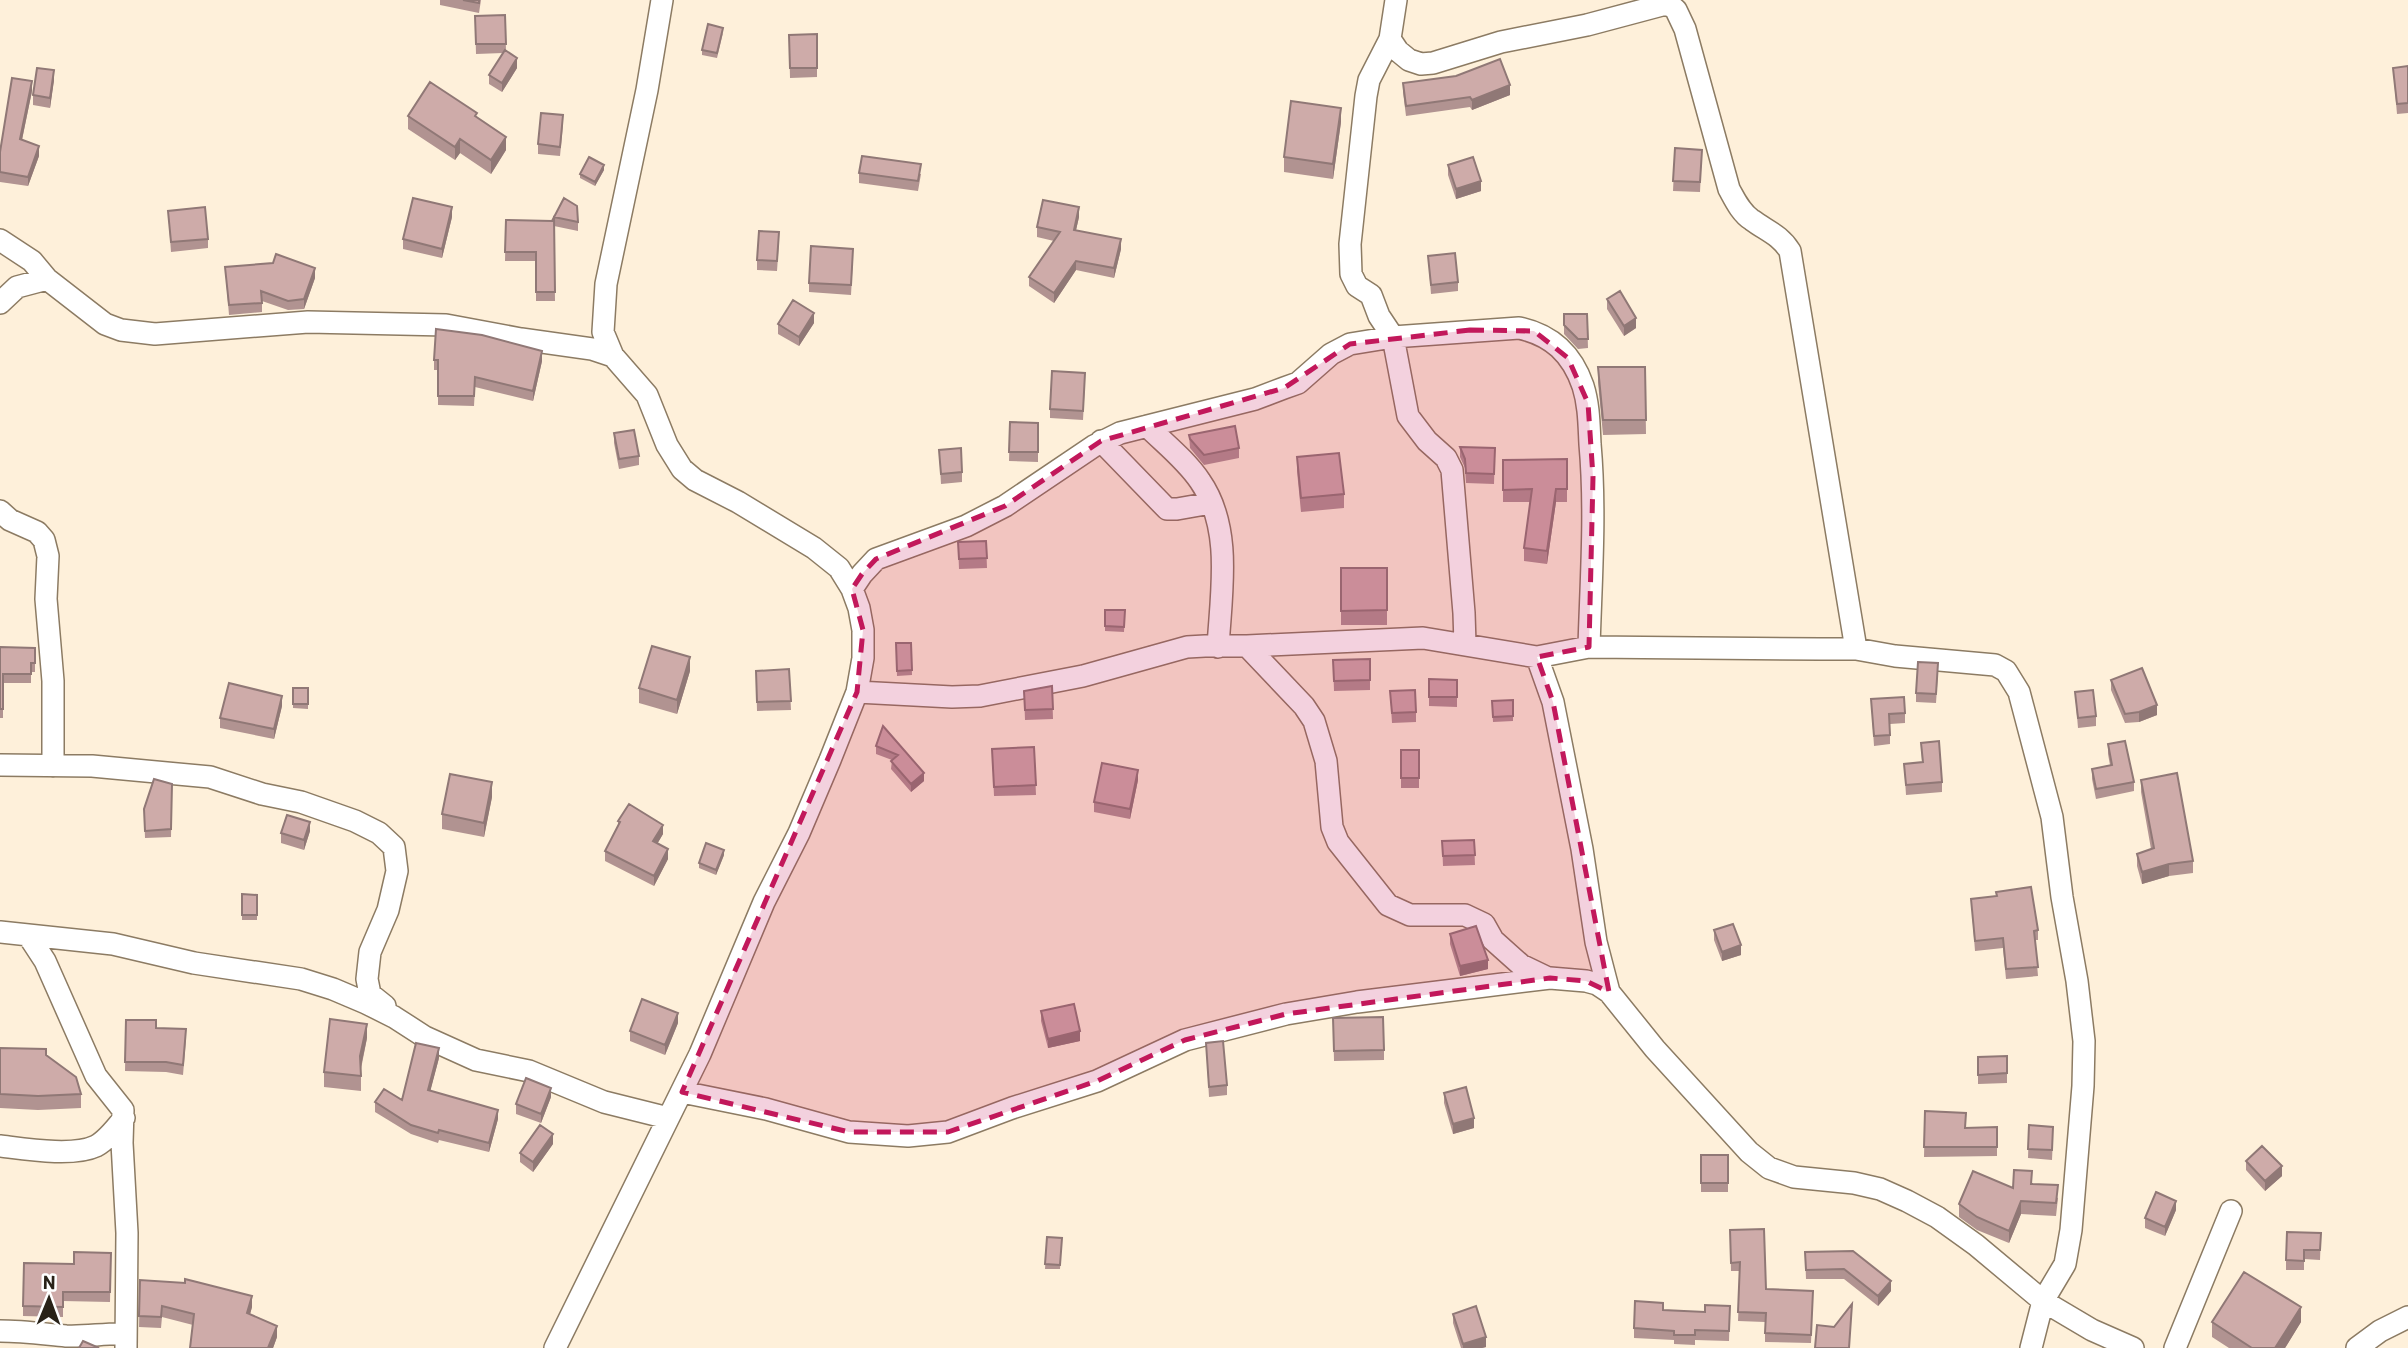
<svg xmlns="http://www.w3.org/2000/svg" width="2408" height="1348" viewBox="0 0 2408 1348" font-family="Barlow,sans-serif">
<rect width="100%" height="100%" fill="#fef0da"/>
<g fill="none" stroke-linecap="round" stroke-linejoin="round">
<g stroke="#8c7b63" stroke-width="24">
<path id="minor" d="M1396,0l-6,39 8,12 11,9 12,4 12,-1 68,-21 86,-17 75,-20h8l6,5 9,19 44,160c6,11 12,24 23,31 15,11 28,15 38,31l66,398
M1390,39l-21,41 -3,16 -16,148 1,30 6,12 14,9 8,21 14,21 15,79 19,25 19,17 6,12 12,143 1,31
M0,240l32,21 15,18 58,45 16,6 34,4 153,-12 138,3 75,14 71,10 21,7
M0,303l17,-16 30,-8
M1147,426c17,17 39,34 53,55 33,47 21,112 18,166
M1101,441l66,68h10l34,-6
M0,511l10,9 27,12 7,8 4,16 -2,43 7,82v85
M852,589l10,-15 14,-15 90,-33 39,-20 89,-60 26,-13 135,-34 29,-11 14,-5 33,-29 19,-10 43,-7 126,-9c33,7 53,26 64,58 6,19 6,38 7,58 6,68 1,135 -1,203
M1247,646l57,60 10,15 12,40 6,66 6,15 50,63 22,10h55l19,9 9,16 28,25 27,13
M1537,657l16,45 29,147 14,93 13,50 46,57 94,103 20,16 25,9 60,6 26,6 27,12 30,16 39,28 67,56 49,29 41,18
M857,692l95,5 28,-1 103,-20 104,-29 18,-1h42l176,-8 114,19 52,-10 231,2h36l39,7 100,9 11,6 13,21 33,125 10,80 15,84 7,60 -1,45 -12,144 -6,34 -22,37 -12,47
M0,765l92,1 118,11 52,17 39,8 54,19 24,12 15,14 3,24 -9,39 -18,42 -3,27 3,15 15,12
M0,932l113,12 81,19 107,16 32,10 33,14 28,14 31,20 51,23 53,11 75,31 64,16
M28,935l17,26 51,115 27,34 -1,33 5,90 -1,115
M682,1092l84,17 83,23 59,4 40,-4 64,-24 85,-27 88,-41 101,-26 71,-12 193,-24 36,3 11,3 12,8
M0,1146c25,3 73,11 96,0 11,-6 20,-18 28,-28
M0,1331c22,0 44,3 66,5 20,1 40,-3 60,-2
M555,1348l145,-294 64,-152 35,-69 31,-73 27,-68 6,-34v-28l-4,-22 -7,-19 -13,-21 -25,-20 -76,-46 -43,-22 -13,-11 -15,-24 -20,-50 -34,-39 -10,-24 3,-48 41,-194 15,-90
M2175,1348l56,-137
M2357,1348l23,-17 28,-14"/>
</g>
<use href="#minor" stroke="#fff" stroke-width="21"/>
</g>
<path fill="#b19391" d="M440,0h41l-2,13 -39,-8z
M505,15l1,36 11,17 -15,24 -13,-8v-9l14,-22 -27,1 -1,-38z
M723,33l-6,25 -15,-3v-5z
M789,35l28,33v9l-27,1z
M2408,66v47l-11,1 -4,-46z
M54,80l-4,28 -17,-3v-10z
M1403,83l107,12 -38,15 -2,-3 -64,9 -3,-24z
M32,91l-10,49 17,16 -11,30 -28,-4v-30z
M408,116l69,2 29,32 -15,24 -31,-21 -5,7 -47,-31z
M1341,122l-8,57 -49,-7v-15z
M563,125l-3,31 -22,-2v-10z
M1675,148l27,2 -2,42 -27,-1z
M1448,165l33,26 -25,8 -8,-24z
M604,170l-9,16 -15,-8v-4z
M859,173l62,1 -3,17 -59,-8z
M564,198l14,24v9l-24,-5 1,75h-19v-40h-31l1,-41 46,1z
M168,211l40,28v9l-37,4z
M452,217l-10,41 -39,-9v-10z
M1079,217l-3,13 45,19 -7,29 -38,-8 -22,33 -25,-17v-9l25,-36 -17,-4v-10z
M779,242l-2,29 -20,-1v-10z
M1428,256l30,26v9l-27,3z
M853,258l-2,37 -42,-3v-9z
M225,267l90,11 -11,31 -16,1 -26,-9v11l-33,3z
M1607,299l29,29 -12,8 -17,-27z
M1564,314h23l1,34 -10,1 -14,-15z
M814,323l-15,23 -21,-12v-10z
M434,360l108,1 -9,40 -58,-14 -1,19 -36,-1v-35h-4z
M1598,367h47l1,67 -43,1 -5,-53z
M1085,382l-2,38 -33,-2v-9z
M1010,422l28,1v39l-29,-1z
M614,433l25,23v9l-20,4 -5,-26z
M1189,435l50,13v10l-35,7 -14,-17z
M1460,447l35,1 -1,36 -28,-1 -1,-15 -5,-11z
M939,450l23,22v10l-21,2z
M1297,457l47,37v14l-43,4 -4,-41z
M1567,459v43h-11l-9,62 -23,-3v-13l6,-46h-27v-42z
M986,541l1,27 -28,1 -1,-27z
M1341,568h46v57h-46z
M1105,610h20l-1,22 -19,-1z
M896,643h15l1,32 -15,1z
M0,647l35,1v24h-4v11h-28v35h-3z
M1370,659v31l-36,1 -1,-31z
M789,669l2,41 -34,1 -1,-40z
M690,671l-13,43 -38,-11v-15z
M1938,673l-2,30 -20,-1v-9z
M1429,679l28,1v27l-28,-1z
M2111,680l46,35 -18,7 -14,1 -14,-33z
M1052,686l1,33 -28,1 -1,-29z
M293,688h15v21l-15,-1z
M1390,691l26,21v10l-24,1z
M2075,692l21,24v10l-18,2z
M1871,699l34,14v10l-15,1v20l-16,2z
M1513,700v21l-20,1 -1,-21z
M282,706l-8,33 -54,-11v-10z
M883,726l41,55 -13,11 -20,-23 1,-9 -16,-6v-8z
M1921,743l21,39v10l-36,3 -2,-31 18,-2z
M2108,744l26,38v9l-38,8 -4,-20v-10l18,-4 -2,-11z
M1034,747l2,48 -42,1 -2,-47z
M1401,750h18v38h-18z
M1138,780l-8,39 -36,-7v-10z
M2141,780l52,81v12l-24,3 -27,8 -5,-18v-12l14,-5 -10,-57z
M172,784l-1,53 -26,1 -1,-29z
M492,797l-8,40 -42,-8v-15z
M618,821l45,13 -6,10 11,15 -14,27 -49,-25v-10l13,-25z
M310,831l-6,19 -23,-7v-10z
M1474,840l1,25 -32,1 -1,-25z
M724,855l-8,20 -17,-7v-5z
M1996,892l42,38v10h-3l3,36 -32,3 -3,-31 -28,3 -4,-52 25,-3z
M242,894l15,1v25h-15z
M1714,930l27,25 -19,6 -8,-21z
M1450,934l38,35 -28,7 -10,-32z
M1041,1011l39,30 -32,7 -7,-27z
M1333,1018l51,32v10l-50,1z
M126,1020l60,19 -3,36 -17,-3 -41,-1z
M678,1023l-13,32 -35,-14v-10z
M367,1038l-6,31v22l-37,-4v-15z
M1206,1043l21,42v10l-18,2z
M0,1048l46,7 35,39v14l-43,2 -38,-2z
M2007,1056v27l-29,1v-27z
M439,1058l-9,33 68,28 -9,33 -50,-12 -1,3 -27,-9 -36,-22v-10l27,-2z
M1444,1093l30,35 -21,6 -9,-31z
M551,1097l-10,26 -25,-9v-10z
M1925,1111l40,17 32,-1v29l-73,1z
M2029,1125l24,12 -1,23 -24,-2z
M553,1144l-20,28 -13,-10v-9z
M1701,1155h27v37h-27z
M2246,1161l36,15 -17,15 -19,-21z
M2032,1184l26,14 -2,18 -35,-2 -12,29 -32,-13 -18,-13v-13l54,-16z
M2176,1210l-11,26 -20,-8v-10z
M1730,1230l36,59 47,2 -2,52 -46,-1v-20l-27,-1 2,-50h-9z
M2321,1233l-1,27 -16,-1v11h-18v-10z
M1047,1237l15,1 -2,31h-15z
M1805,1252l86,39 -13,15 -34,-27h-38z
M111,1253l-1,49 -47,-1v16l-40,-1v-10l51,-42z
M140,1280l112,27 -2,7 27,23 -4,11h-83l3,-23 -31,-8 -1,11 -22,-1z
M1730,1306l-1,35 -34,-1v5l-21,-1v-4l-40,-2v-10l29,-18 42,2z
M1453,1314l33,33 -4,1h-21l-8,-25z
M2212,1322h89l-16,26h-56l-17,-11z"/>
<path fill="#907876" d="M517,58v10l-15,24v-9z
M54,70v10l-4,28v-10z
M32,81v10l-12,58v-10z
M1510,85v10l-38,15v-10z
M1341,108v14l-8,57v-15z
M506,137v13l-15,24v-14z
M460,139v14l-5,7v-13z
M39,146v10l-11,30v-9z
M604,165v5l-9,16v-4z
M1481,181v10l-25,8v-10z
M452,207v10l-10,41v-9z
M1079,207v10l-5,22v-9z
M1121,239v10l-7,29v-10z
M1076,261v9l-22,33v-10z
M315,268v10l-11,31v-10z
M814,313v10l-15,23v-9z
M1636,318v10l-12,8v-10z
M542,351v10l-9,40v-10z
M1556,489v13l-9,62v-13z
M690,657v14l-13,43v-14z
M282,696v10l-8,33v-10z
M2157,705v10l-18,7v-10z
M1138,770v10l-8,39v-10z
M924,773v8l-13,11v-8z
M492,782v15l-8,40v-14z
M310,822v9l-6,19v-10z
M663,825v9l-10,17v-10z
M668,849v10l-14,27v-10z
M724,850v5l-8,20v-5z
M2169,864v12l-27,8v-12z
M1741,945v10l-19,6v-9z
M1488,960v9l-28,7v-10z
M678,1013v10l-13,32v-10z
M367,1024v14l-7,33v-15z
M1080,1031v10l-32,7v-9z
M439,1048v10l-11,42v-10z
M551,1088v9l-10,26v-9z
M498,1110v9l-9,33v-9z
M1474,1118v10l-21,6v-10z
M553,1134v10l-20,28v-10z
M2282,1166v10l-17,15v-10z
M2021,1201v13l-12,29v-12z
M2176,1201v9l-11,26v-9z
M1891,1281v10l-13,15v-10z
M252,1296v11l-5,18v-12z
M2301,1307v15l-16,26h-10z
M277,1326v11l-4,11h-5z
M1486,1337v10l-4,1h-19v-4z"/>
<path fill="#ceaba9" stroke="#907876" stroke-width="2" d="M463,0h16v3z
M505,15l1,29h-30l-1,-28z
M708,24l15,4 -6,25 -15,-3z
M817,34v34h-27l-1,-33z
M505,50l12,8 -15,25 -13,-8z
M1500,59l10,26 -38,15 -2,-3 -64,9 -3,-23 53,-7z
M2408,66v37l-11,1 -4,-36z
M37,68l17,2 -4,28 -17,-3z
M12,78l20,3 -12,58 19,7 -11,31 -28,-5v-20z
M430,82l47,31 -2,3 31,21 -15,23 -31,-21 -5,8 -47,-31z
M1291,101l50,7 -8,56 -49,-7z
M541,113l22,2 -3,32 -22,-3z
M1675,148l27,2 -2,32 -27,-1z
M862,156l59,8 -3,17 -59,-8z
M589,157l15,8 -9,17 -15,-8z
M1473,157l8,24 -25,8 -8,-24z
M413,198l39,9 -10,42 -39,-10z
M564,198l13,8 1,16 -24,-5 1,75h-19v-40h-31l1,-32 46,1z
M1043,200l36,7 -5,23 47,9 -7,29 -38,-7 -22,32 -25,-16 31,-45 -23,-5z
M205,207l3,32 -37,3 -3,-31z
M759,231l20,1 -2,29 -20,-1z
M811,246l42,3 -2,36 -42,-2z
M1455,253l3,29 -27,3 -3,-29z
M276,254l39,14 -11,31 -16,2 -27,-10 1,12 -33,2 -4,-38 48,-4z
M1620,291l16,27 -12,8 -17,-27z
M793,300l21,13 -15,24 -21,-13z
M1564,314h23l1,25h-10l-14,-14z
M436,329l46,6 60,16 -9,40 -58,-14 -1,19h-36v-36h-4z
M1598,367h47l1,53h-43z
M1052,371l33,2 -2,38 -33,-2z
M1010,422l28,1v29h-29z
M1235,426l4,22 -35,7 -14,-16 -1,-4z
M634,430l5,26 -20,3 -5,-26z
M1460,447l35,1 -1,26 -28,-1 -1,-14z
M961,448l1,24 -21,2 -2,-24z
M1339,453l5,41 -43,4 -4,-41z
M1567,459v30h-11l-9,62 -23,-3 8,-59 -29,1v-30z
M986,541l1,17 -28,1 -1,-17z
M1341,568h46v42l-46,1z
M1105,610h20l-1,17 -19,-1z
M896,643h15l1,27 -15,1z
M652,646l38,11 -13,43 -38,-12z
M0,647l35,1v15h-4v11h-28v35h-3z
M1370,659v21l-36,1 -1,-21z
M1918,662l20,1 -2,31 -20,-1z
M2142,668l15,37 -18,7 -14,2 -14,-34z
M789,669l2,32 -34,1 -1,-31z
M1429,679l28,1v17h-28z
M229,683l53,13 -8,33 -54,-11z
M1052,686l1,23 -28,1 -1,-19z
M293,688h15v16h-15z
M1415,690l1,22 -24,1 -2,-22z
M2093,690l3,26 -18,2 -3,-26z
M1904,697l1,16 -16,1 1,21 -16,1 -3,-37z
M1513,700v16l-20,1 -1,-16z
M883,726l41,47 -13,11 -20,-23 7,-6 -22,-9z
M1939,741l3,41 -36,3 -2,-21 19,-2 -2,-19z
M2125,741l9,41 -38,7 -4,-20 20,-4 -4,-21z
M1034,747l2,38 -42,2 -2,-38z
M1401,750h18v28h-18z
M1102,763l36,7 -8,39 -36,-7z
M2177,773l16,88 -24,3 -27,8 -5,-18 17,-6 -13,-68z
M450,774l42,8 -8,41 -42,-9z
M154,779l18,5 -1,45 -26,2 -1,-22z
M629,804l34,21 -10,16 15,8 -14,27 -49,-25 15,-29 -2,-1z
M287,815l23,7 -6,18 -23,-7z
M1474,840l1,15 -32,1 -1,-15z
M706,843l18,7 -8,20 -17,-7z
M2031,887l7,43 -4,1 4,36 -32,2 -3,-31 -28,3 -4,-42 26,-3 -1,-4z
M242,894l15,1v20h-15z
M1733,924l8,21 -19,7 -8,-22z
M1476,926l12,34 -28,6 -10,-32z
M642,999l36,14 -13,32 -35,-14z
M1074,1004l6,27 -32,8 -7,-28z
M1383,1017l1,33 -50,1 -1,-33z
M330,1019l37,5 -7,32 1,20 -37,-4z
M126,1020h30v8l30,1 -3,36 -17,-3h-41z
M1223,1041l4,44 -18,2 -3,-44z
M416,1043l23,5 -11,42 70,20 -9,33 -50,-13 -1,3 -27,-8 -36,-23 9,-13 18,11z
M0,1048l46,1v6l30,22 5,17 -43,2 -38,-2z
M2007,1056v17l-29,2v-18z
M526,1078l25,10 -10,26 -25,-10z
M1466,1087l8,31 -21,6 -9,-31z
M1925,1111l41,2 -1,15 32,-1v20h-73z
M540,1125l13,9 -20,28 -13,-9z
M2029,1125l24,2 -1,23 -24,-1z
M2262,1146l20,20 -17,15 -19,-20z
M1701,1155h27v28h-27z
M2014,1170l18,1 -1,13 27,1 -2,18 -35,-2 -12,30 -32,-14 -18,-13 14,-33 40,17z
M2156,1192l20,9 -11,26 -20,-9z
M1764,1229l2,60 47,2 -2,44 -46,-2 1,-20 -28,-1 2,-50 -9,1 -1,-33z
M2287,1232l34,1 -1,17h-16v11l-18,-1z
M1047,1237l15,1 -2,27 -15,-1z
M1853,1251l38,30 -13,15 -34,-27 -38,1 -1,-18z
M74,1252l37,1 -1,39h-47v15l-40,-1 1,-43 50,1z
M2244,1272l57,35 -26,41h-23l-40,-26z
M185,1279l67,17 -5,17 30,13 -9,22h-78l4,-34 -32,-8 -1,11 -22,-1 1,-36 45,3z
M1635,1301l28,2v7l42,2v-7l25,1 -1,25 -34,-1v5h-21v-4l-40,-3z
M1852,1304l-3,44h-34l2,-23 17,2z
M1476,1306l10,31 -23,7 -10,-30z
M83,1341l16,7h-20z"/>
<path fill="#c2185b" fill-opacity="0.2" stroke="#c2185b" stroke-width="5" stroke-dasharray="14 9" stroke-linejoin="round" d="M1470,330l64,1 34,27 20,45 5,74 -4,170 -52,10 16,45 56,290 -23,-11 -36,-3 -264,36 -101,26 -88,41 -149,51h-99l-167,-40 175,-400 6,-62 -11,-41 10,-15 14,-15 129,-53 96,-65 183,-53 66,-44z"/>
<g transform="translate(49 1299) rotate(1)" stroke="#ffffff" stroke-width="5" paint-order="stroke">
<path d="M0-5L12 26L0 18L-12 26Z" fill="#292218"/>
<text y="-10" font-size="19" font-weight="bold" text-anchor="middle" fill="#292218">N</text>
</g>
</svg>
